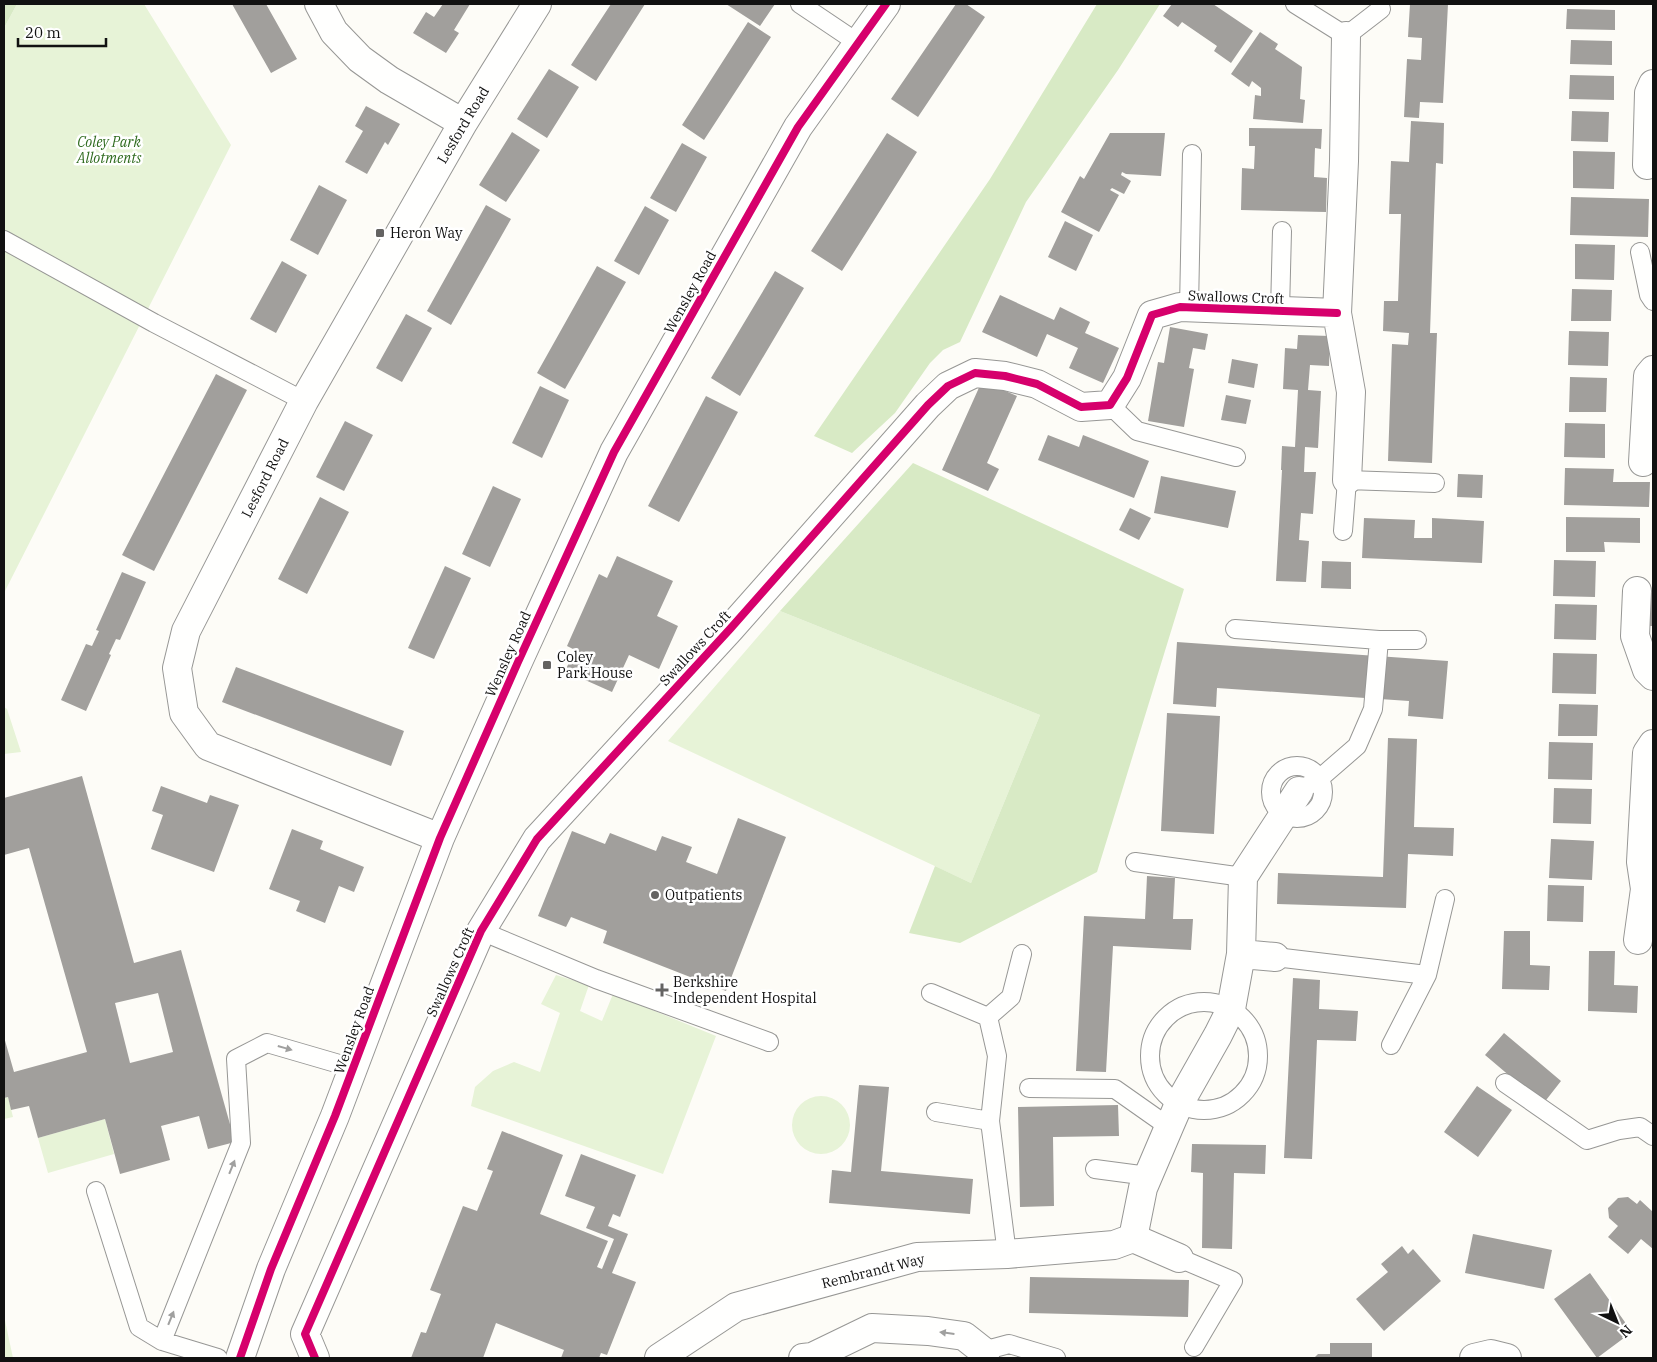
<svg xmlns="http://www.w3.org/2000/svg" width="1657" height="1362" viewBox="0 0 1657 1362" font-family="'IBM Plex Serif',serif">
<rect width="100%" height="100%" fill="#fdfcf7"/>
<path fill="#e7f3d7" d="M17,4h127l87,141 -227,448v-565z
M780,611l260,104 -69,168 -303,-142z
M4,707l3,2 14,43 -17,2z
M556,975l33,10 -9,26 22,10 11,-27 103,42 -53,138 -192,-68 4,-19 18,-16 21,-9 26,10 20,-59 -19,-9z
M792 1125a29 29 0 1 1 58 0a29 29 0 1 1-58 0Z
M8,1097l5,20 -9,2v-21z
M105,1119l9,35 -66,19 -10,-35z
M4,1316l9,42h-9z"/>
<path fill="#d8eac5" d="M4,4h13l-13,24z
M1097,4h63l-42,66 -92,132 -66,140 -17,8 -13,13 -35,50 -43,40 -38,-17 176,-257z
M913,463l271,126 -87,283 -137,71 -51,-10 26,-67 36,17 69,-168 -260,-104z"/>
<path fill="#a19f9c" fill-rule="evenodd" d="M232,4h34l31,55 -26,14z
M443,4h27l-16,26 5,3 -13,20 -33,-20 13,-21 8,5z
M611,4h34l-49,77 -25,-16z
M726,4h49l-15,22z
M956,4h10l19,13 -67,100 -27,-18z
M1172,4h41l40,27 -22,32 -17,-12 3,-5 -35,-24 -4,5 -15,-11z
M1410,4h38l-5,99 -23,-1 -1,16 -15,-1 3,-58 14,1 1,-22 -14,-1z
M1567,9l48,1v20l-49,-1z
M748,22l23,15 -67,103 -22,-15z
M1260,32l18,12 -3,5 27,18 -2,32 5,1 -2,23 -50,-4 2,-24 6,1v-8l-9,-7 -3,6 -18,-13z
M1571,40l41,1v24l-42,-1z
M549,69l30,18 -32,51 -30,-19z
M1570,75l44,1v24l-45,-1z
M366,106l34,18 -12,21 -3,-3 -18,32 -22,-12 18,-31 -8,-5z
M1572,111l37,1 -1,30 -37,-1z
M1411,121l33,2 -1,41 -7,-1 -2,53 -4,117h7l-5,130 -44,-2 4,-117 16,1 1,-12 -26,-2 1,-30h14l3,-87h-12l2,-53 18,1z
M1249,128l73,1 -1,20 -6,-1 -1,29 13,1 -1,34 -85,-2 1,-42 12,1 1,-23h-6z
M512,132l28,18 -34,52 -27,-17z
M887,133l30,19 -75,119 -31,-20z
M1110,133h55l-4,43 -35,-2 -4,-2 -1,3 10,6 -7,13 -12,-6 -2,2 9,5 -20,37 -38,-20 19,-36 4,3z
M682,143l25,14 -31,55 -26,-14z
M1573,151l42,1 -1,37 -41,-1z
M319,185l28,15 -29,55 -28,-15z
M1571,197l78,2 -1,38 -78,-2z
M486,205l25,14 -60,106 -24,-14z
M645,206l24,14 -30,55 -25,-14z
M1065,221l28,14 -17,36 -28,-14z
M1575,244l40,1 -1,35 -39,-1z
M282,261l25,14 -31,58 -26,-14z
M597,266l29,16 -61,107 -28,-16z
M775,271l29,17 -64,108 -29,-18z
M1572,289l40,1 -1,31h-40z
M1000,295l54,25 6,-13 30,15 -5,11 34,15 -16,35 -34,-15 9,-20 -31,-14 -10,23 -55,-25z
M406,314l26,14 -30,54 -26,-14z
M1170,327l38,7 -3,16 -12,-2 -4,20 5,1 -10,58 -36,-6 10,-59 6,1z
M1569,331l40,1 -1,34 -40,-1z
M1298,335l32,1 -1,30 -19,-1 -2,25 13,1 -3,57 -13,-1 -1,25h12l-3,42 -12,-1 -2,27 10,1 -3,41 -30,-1 6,-111h-1l1,-24 13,1 3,-57 -15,-1 2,-41 12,1z
M1232,359l26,5 -4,24 -26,-5z
M216,374l31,16 -93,181 -32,-16z
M1570,377l37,1 -1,34h-37z
M982,381l35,15 -30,67 12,6 -11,22 -46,-21z
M540,386l29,14 -27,58 -30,-15z
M1226,395l25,5 -5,24 -25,-4z
M706,396l32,16 -59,110 -31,-16z
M345,421l28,14 -29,56 -28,-14z
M1565,423l40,1v34l-41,-1z
M1048,435l31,12 4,-12 66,26 -15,37 -96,-38z
M1565,468l49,1 -1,13h37l-1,25 -85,-2z
M1458,474l25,1 -1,23 -25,-1z
M1161,476l75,15 -8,37 -74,-15z
M493,486l28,13 -31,68 -28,-13z
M320,497l29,15 -42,82 -29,-15z
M1130,508l21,10 -12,22 -20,-10z
M1566,517l74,1v25l-36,-1 1,10h-39z
M1364,518l51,2 -1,18h18v-20l52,3 -2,42 -120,-5z
M617,556l56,25 -16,35 21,10 -19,43 -30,-14 -17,37 -47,-21 10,-21 -8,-4 32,-72 8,4z
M1554,560l42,1 -1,36 -42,-1z
M1322,561l29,1v27l-30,-1z
M445,566l26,12 -37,81 -26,-11z
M122,572l24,10 -26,58 -4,-1 -7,15 2,1 -25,56 -25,-11 25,-56 6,2 7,-15 -3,-1z
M1643,593h10v33h-11z
M1555,604l42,1 -1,35 -42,-1z
M1177,642l271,19 -5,58 -35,-3 1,-15 -192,-13 -1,19 -43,-3z
M1553,653l44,1 -1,40 -44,-1z
M236,667l168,64 -13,35 -169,-64z
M1559,704l39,1 -1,31h-39z
M1167,713l53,3 -6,118 -53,-3z
M1388,738l29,1 -3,88 40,1 -1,28 -45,-2 -2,54 -129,-4 1,-31 105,4z
M1549,742l44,1 -1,37 -44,-1z
M82,776l52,187 47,-13 54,192 -27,7 -9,-33 -38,10 9,34 -50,14 -15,-55 -67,19 -9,-32 -18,4 -3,-13 -4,1v-61l10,35 73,-20 -58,-204 -25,7v-57zM158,993l15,59 -43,11 -15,-60z
M161,786l46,17 3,-8 29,10 -25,67 -63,-23 12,-34 -11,-4z
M1554,788l38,1 -1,35 -38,-1z
M738,818l48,19 -60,154 -123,-48 4,-12 -36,-14 -5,10 -28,-11 34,-85 33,13 5,-11 46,18 6,-15 30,11 -6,15 31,12z
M292,829l31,12 -3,8 44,18 -10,25 -15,-6 -14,37 -29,-12 4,-10 -31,-12z
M1551,839l43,2 -2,39 -43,-2z
M1147,876l28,2 -2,41h20l-2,31 -78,-4 -7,126 -30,-1 8,-155 61,3z
M1548,885l36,1 -1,36 -36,-1z
M1504,931h26v34l20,1 -1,24 -47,-1z
M1589,951h26l-1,34 24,1 -1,27 -49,-2z
M1293,978l27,2 -1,29 39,2 -2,30 -39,-1 -5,119 -28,-1z
M1504,1033l57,48 -18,23 -58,-49z
M859,1085l30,2 -8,84 92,8 -3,35 -141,-11 3,-33 19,2z
M1477,1086l35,24 -34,47 -34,-25z
M1118,1105l1,31 -66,1 1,69 -34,1 -2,-100z
M502,1131l61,24 -23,59 68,27 -11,26 5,2 12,-30 -28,-11 9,-21 -30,-11 16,-42 55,21 -16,42 -7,-3 -5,12 20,8 -16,39 24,9 -29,73 -6,-2 -2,5h-38l3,-8 -68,-27 -13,35h-72l10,-26 5,1 15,-39 -11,-4 33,-84 14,5 16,-40 -6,-2z
M1192,1144l74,1 -1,29 -31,-1 -2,76 -30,-1 1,-75 -12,-1z
M1628,1197l9,7 3,-4 13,12v37l-12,-10 -13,15 -20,-17 10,-11 -9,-8 -1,-10 10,-10z
M1473,1234l79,16 -8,39 -79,-16z
M1402,1246l6,8 5,-5 28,32 -57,50 -28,-32 32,-27 -7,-8z
M1590,1273l42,59 -35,26 -43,-59z
M1030,1277l159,3 -1,37 -159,-4z
M1330,1343h42v15h-58l4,-4h12z"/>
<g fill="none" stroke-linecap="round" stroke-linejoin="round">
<g stroke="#979795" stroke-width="20">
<path id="service" d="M800,4l58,39
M1295,4l51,32 35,-27
M4,240l150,83 150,78
M1640,252l9,43 4,6
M1189,308l3,-154
M1280,311l2,-80
M1110,405l27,26 99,26
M1343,531l4,-51 88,3
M1235,629l144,11h38
M1271 792a26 26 0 1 1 52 0a26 26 0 1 1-52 0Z
M1299,791l20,-12 38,-33 16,-37 6,-69
M1135,862l108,15
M481,931l115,48 173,63
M1275,957l152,18
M931,993l57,24
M1150 1056a54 54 0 1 1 108 0a54 54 0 1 1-108 0Z
M1391,1045l36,-70 18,-76
M1505,1083l82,57 32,-10 21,-3 13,9
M1029,1088l86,1 54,38
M936,1112l54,9
M1095,1169l53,7
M96,1191l43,136 23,14
M1007,1254l-17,-133 7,-65 -9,-39 23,-20 11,-43
M1179,1258l54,23 -39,66
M983,1351l26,-7 47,14
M218,1358l-56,-17 79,-198 -5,-84 31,-16 86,25"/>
</g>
<g stroke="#979795" stroke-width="30">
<path id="minor" d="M319,4l15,28 26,27 29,21 74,43
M1346,36l-2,125 -7,152 14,79 -4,88
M1647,165l2,-72 4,-9
M1643,462l5,-86 5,-6
M1637,591l-2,45 12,34 6,6
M440,838l-232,-92 -24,-33 -7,-45 9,-37 118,-230 159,-278 74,-119
M1638,940l7,-51 -4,-27 6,-109 6,-9
M1241,954l34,3
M1133,1238l46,20
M240,1358l31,-89 64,-153 105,-278 78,-176 96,-210 184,-325 88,-123
M315,1358l-10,-24 176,-403 56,-92 193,-210 198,-224 20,-19 27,-13 30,3 32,8 44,23 29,-2 17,-27 25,-63 28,-8 157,6
M659,1358l77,-51 181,-50 90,-3 107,-9 19,-7 10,-50 26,-61 10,-23 39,-69 13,-26 10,-55 2,-77 56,-86
M803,1358l9,-1 60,-29 56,3 36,5 19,15 2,7
M1474,1358l17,-4 16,4"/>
</g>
<use href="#service" stroke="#fffffe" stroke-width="18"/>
<use href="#minor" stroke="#fffffe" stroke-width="28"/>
<g stroke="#fff" stroke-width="11">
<path id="cycleway" d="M240,1358l31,-89 64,-153 105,-278 78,-176 96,-210 184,-325 88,-123
M315,1358l-10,-24 176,-403 56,-92 193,-210 198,-224 20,-19 27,-13 30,3 32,8 44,23 29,-2 17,-27 25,-63 28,-8 157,6"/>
</g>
<use href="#cycleway" stroke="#d6006c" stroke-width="8"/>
</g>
<defs><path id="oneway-solid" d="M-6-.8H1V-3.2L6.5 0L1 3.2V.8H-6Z" transform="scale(1.25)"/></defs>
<g fill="#a0a09f">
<use href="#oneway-solid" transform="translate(285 1048) rotate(16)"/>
<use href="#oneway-solid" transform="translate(232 1167) rotate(-68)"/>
<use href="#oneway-solid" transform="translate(171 1318) rotate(-68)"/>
<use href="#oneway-solid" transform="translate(947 1333) rotate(-173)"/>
</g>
<g fill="#646362" stroke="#fff" stroke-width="2">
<rect x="375" y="228" width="10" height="10" rx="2.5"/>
<rect x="542" y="660" width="10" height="10" rx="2.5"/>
<circle cx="655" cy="895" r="5"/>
<path d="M659.5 982.5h5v5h5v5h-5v5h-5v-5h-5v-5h5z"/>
</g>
<g text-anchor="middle" stroke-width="5" stroke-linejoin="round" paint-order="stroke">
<g font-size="14" fill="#111" stroke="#fff">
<text transform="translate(463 125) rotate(-59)" y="5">Lesford Road</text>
<text transform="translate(690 292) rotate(-61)" y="5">Wensley Road</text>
<text transform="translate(1236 297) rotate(2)" y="5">Swallows Croft</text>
<text transform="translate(265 478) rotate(-63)" y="5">Lesford Road</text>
<text transform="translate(695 648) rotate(-47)" y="5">Swallows Croft</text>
<text transform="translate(508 654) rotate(-66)" y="5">Wensley Road</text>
<text transform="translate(450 972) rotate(-66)" y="5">Swallows Croft</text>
<text transform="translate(354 1030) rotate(-70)" y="5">Wensley Road</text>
<text transform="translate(873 1271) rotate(-14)" y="5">Rembrandt Way</text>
</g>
<g font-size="14" font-style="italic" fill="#2f6b1f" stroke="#fff">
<text x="109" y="147">Coley Park<tspan x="109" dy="16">Allotments</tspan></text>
</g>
<g font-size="14" fill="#111" stroke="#fff" text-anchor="start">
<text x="390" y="238">Heron Way</text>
<text x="557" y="662">Coley<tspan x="557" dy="16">Park House</tspan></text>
<text x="665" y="900">Outpatients</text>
<text x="673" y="987">Berkshire<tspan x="673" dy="16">Independent Hospital</tspan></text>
</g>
</g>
<rect width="1657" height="1362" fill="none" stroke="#111111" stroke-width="10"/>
<g transform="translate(1617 1322) rotate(137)" stroke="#ffffff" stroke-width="4" paint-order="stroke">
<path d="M0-4L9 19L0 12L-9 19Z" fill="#111111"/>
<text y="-8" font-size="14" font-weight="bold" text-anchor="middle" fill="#111111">N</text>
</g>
<path d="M18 38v8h88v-8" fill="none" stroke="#111111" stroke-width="2.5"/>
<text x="25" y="38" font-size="15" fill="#111111" stroke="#ffffff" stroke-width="4" paint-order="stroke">20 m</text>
</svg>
